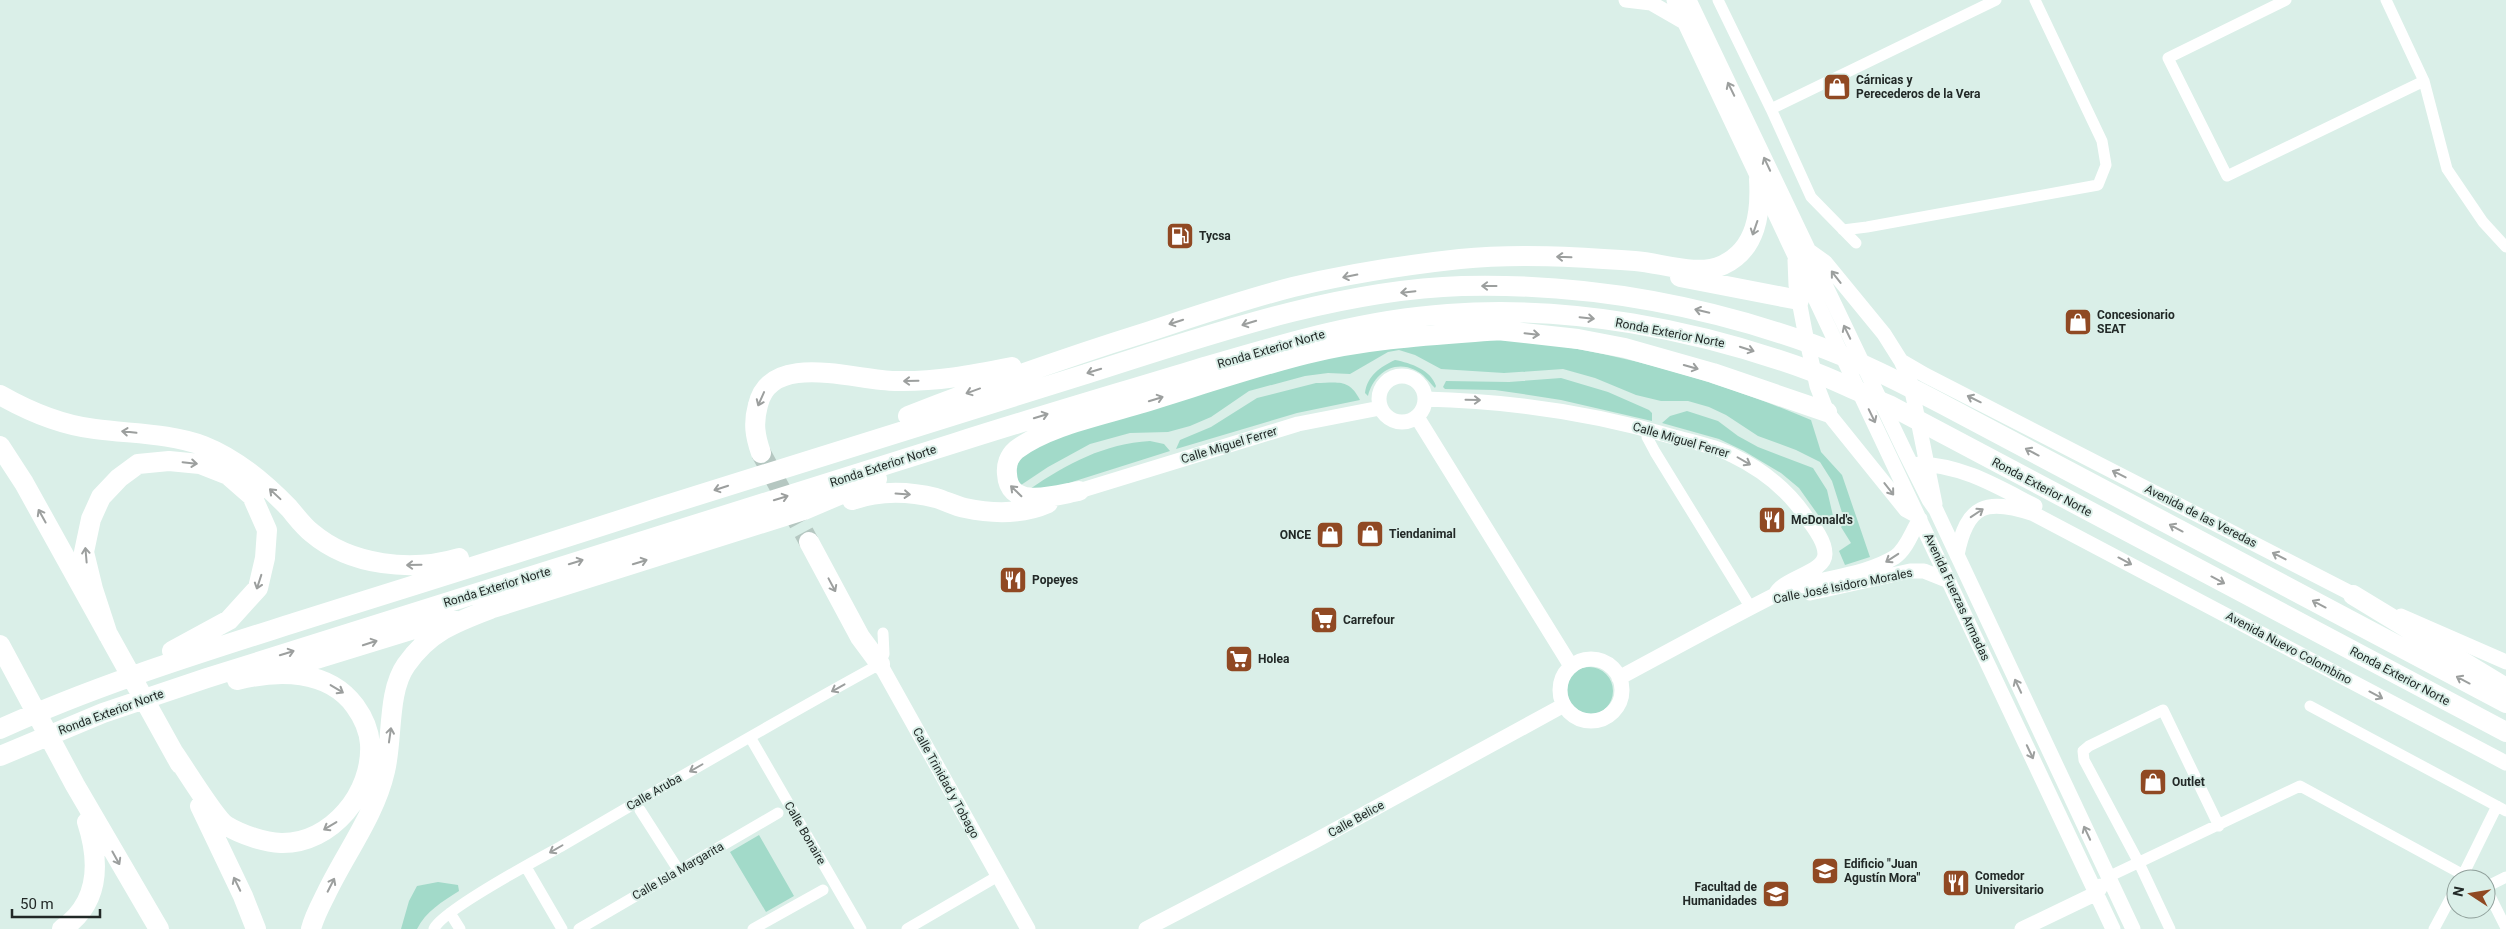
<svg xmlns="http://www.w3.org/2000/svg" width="2506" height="929" viewBox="0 0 2506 929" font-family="Roboto,sans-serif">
<rect width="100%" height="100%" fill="#daefe8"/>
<path fill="#a2dac9" d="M1453,341c22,0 46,-2 68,0 95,10 203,42 290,79l10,32 21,23 28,82 -25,8 -6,-14 12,-8 -10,-16 4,-5 -13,-41 -12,-19 -24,-12 -38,-14 -32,-21 -17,-8 -21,-6h-27l-25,-6 -41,-17 -32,-9 -59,4 -63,-4 -26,-14 -16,-5 -11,2 -38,22 -22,-1 -23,3 -56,15 -38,26 -21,9 -22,6 -38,1 -40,11 -42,23 -30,20 -5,-17 17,-23 128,-43 173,-49z
M1395,360c16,3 36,10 41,26l-1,2c-7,-7 -11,-14 -20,-18 -22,-11 -42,5 -47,26l-3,-3c2,-17 15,-26 30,-33z
M1561,378l47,14 41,18 3,3v8l-91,-21 -38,-6 -28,-4 -50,-1 -2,-2 3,-6 63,1z
M1316,383c21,0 33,-5 44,17l-63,13 -121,36 4,-9 31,-13 46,-29z
M1687,411l31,10 20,15 20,11 55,21 14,22 7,30 -1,3 -7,3 -27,-38 -18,-15 -37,-22 -25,-12 -57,-16 8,-7z
M1150,441l14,3 6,7 -117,37 -23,1c38,-26 74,-45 120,-48z
M1565 691a24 24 0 1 1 48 0a24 24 0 1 1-48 0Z
M759,835l35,61 -28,16 -36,-60z
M438,882l20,3 1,6c-17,11 -33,20 -42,38h-16l8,-28 8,-15z"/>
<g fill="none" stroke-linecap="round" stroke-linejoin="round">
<path stroke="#b5c7c1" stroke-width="20" stroke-dasharray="20 10" stroke-linecap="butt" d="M761,453l48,89"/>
<path stroke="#fff" stroke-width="11" d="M1718,0l53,109
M2286,0l-118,58 59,118 197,-95 23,88 36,53 23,25
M2386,0l38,81
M1843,230l24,-3 231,-42 8,-20 -4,-24 -67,-141
M1856,243l-45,-46 -40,-88 225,-109
M1648,429l-1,8 8,15 96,156
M2310,706l196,105
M750,737l111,192
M640,810l39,61
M526,867l36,62
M2108,877l192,-91 171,93
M2461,879l36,-73
M2486,887l20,-10
M2486,888l20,40
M450,913l10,16
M434,929c7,-18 104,-70 126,-82 106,-62 212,-124 320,-183l4,-10 -1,-21
M579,929l199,-116
M753,929l70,-39
M907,929l91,-53
M2170,929l-31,-66 -55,-103 -1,-9 6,-5 74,-36 56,116
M2434,929l22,-41"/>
<path stroke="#fff" stroke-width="15" d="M1626,0l25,3 33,19
M1674,0l439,929
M1689,0l217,454 23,46 7,10 197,419
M1811,252l14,10 59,72 17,27 9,20 25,123
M1795,260l1,25 9,47 12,54 10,26 79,98 11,6
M1901,361l24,14 437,224
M1379 399a23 23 0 1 1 46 0a23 23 0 1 1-46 0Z
M1425,399c85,2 168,14 249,38 19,5 41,9 58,18 29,14 56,35 74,62 8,10 19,24 19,37 0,19 -42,23 -50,41
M1417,417l154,249
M1919,464c43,1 79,23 116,42
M1079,491l219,-67 82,-16
M1957,555c10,-51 29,-57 77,-41l472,249
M1810,593l100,-22h14l25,10
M2401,616l105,46
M1560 690a31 31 0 1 1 62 0a31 31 0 1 1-62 0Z
M880,664l148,265
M1619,678c52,-28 103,-56 156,-83 37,-18 84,-16 120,-38 12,-8 17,-26 25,-38
M1146,929l167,-87 251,-137
M2022,929l75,-36 4,-7"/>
<path stroke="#fff" stroke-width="20" d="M1680,277l119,23
M1488,329l90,10 47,9 88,25 114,39
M0,395c30,17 60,30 95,34 37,5 74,4 109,17 33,13 60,36 85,62 7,8 14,18 23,25 39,33 100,39 147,25
M908,416c78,-30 156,-58 236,-83 49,-16 98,-33 149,-46 54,-13 112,-22 167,-28 58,-6 117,-2 175,2 27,2 62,16 88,4 34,-16 38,-53 36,-86
M0,446l24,37 156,281
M761,453c-6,-17 -8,-30 -3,-48 13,-55 98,-24 137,-24 41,1 77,-6 117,-14
M1079,491c-23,4 -70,20 -72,-17 -1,-9 2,-18 9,-24 32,-24 84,-34 123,-46 56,-17 111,-36 167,-50 64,-16 130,-19 195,-24
M852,500c26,-9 56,-9 84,-2 10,3 19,8 29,10 28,6 56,7 83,-5
M809,542l51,95 20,27
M2353,595l153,93
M108,635l-15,-46 -9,-37 7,-33 10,-22 18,-19 19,-14 31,-3 31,3 28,11 24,21 15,34 -2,28 -7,30 -29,32 -57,31
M0,645l75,140 84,144
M284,669l166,-51
M0,729c96,-44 197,-75 297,-107 120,-38 241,-75 360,-114 143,-46 286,-90 429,-134 120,-38 249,-84 376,-88 120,-3 238,18 350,58 45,16 88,38 130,60l564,299
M174,753c10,14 42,67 53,73 15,9 37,16 54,17 51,1 92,-51 89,-99 -1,-14 -7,-27 -15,-38 -27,-37 -77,-36 -118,-26
M0,756l103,-43 104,-35c250,-78 499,-157 748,-235 78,-25 157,-48 236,-72 85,-25 168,-51 257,-57 122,-9 248,15 363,57 27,10 54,24 80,35l615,326
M200,806l43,90 13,33
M62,929c38,-26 38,-67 25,-107
M311,929c3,-12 9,-23 15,-35 19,-40 49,-79 59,-123 8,-32 2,-79 21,-106 24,-34 50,-43 87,-57l311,-98 73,-31"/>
</g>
<defs><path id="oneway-shaft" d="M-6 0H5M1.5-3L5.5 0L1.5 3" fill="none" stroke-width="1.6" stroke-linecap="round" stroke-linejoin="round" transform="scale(1.25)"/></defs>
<g stroke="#9c9f9e">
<use href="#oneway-shaft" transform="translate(1731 89) rotate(-116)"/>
<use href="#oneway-shaft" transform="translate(1767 164) rotate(-115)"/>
<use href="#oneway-shaft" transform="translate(1755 228) rotate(109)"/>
<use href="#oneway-shaft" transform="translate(1564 257) rotate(-178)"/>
<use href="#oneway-shaft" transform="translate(1350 276) rotate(169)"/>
<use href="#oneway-shaft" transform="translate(1836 277) rotate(-128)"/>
<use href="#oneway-shaft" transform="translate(1489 286) rotate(180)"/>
<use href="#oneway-shaft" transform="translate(1408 292) rotate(174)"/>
<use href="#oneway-shaft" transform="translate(1702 311) rotate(-167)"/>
<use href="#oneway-shaft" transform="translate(1587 318) rotate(6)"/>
<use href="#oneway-shaft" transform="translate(1176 322) rotate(162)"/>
<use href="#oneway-shaft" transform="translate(1249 323) rotate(163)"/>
<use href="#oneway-shaft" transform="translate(1847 332) rotate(-116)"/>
<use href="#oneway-shaft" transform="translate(1532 334) rotate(6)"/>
<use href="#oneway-shaft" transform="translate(1747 349) rotate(18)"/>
<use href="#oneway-shaft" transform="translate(1691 367) rotate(16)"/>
<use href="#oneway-shaft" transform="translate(1094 371) rotate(163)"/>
<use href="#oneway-shaft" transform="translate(911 381) rotate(179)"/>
<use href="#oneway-shaft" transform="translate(973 391) rotate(160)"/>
<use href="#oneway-shaft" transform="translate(761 399) rotate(114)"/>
<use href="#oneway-shaft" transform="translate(1156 399) rotate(-17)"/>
<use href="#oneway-shaft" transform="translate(1974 399) rotate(-154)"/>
<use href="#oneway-shaft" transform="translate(1473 400) rotate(1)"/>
<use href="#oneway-shaft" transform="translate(1041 416) rotate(-17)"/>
<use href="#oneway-shaft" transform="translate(1872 416) rotate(64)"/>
<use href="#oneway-shaft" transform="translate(129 432) rotate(-174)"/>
<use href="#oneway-shaft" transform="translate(2032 452) rotate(-152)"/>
<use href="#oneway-shaft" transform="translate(1744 461) rotate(30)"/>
<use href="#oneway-shaft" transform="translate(190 463) rotate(6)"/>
<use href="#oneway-shaft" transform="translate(2119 474) rotate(-153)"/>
<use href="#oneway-shaft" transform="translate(721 488) rotate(162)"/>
<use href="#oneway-shaft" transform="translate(1889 489) rotate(52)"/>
<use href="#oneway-shaft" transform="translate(1016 491) rotate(-136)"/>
<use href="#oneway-shaft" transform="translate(275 494) rotate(-137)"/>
<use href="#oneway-shaft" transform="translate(903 494) rotate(4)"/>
<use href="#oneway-shaft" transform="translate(781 498) rotate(-17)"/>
<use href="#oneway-shaft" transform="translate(1977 513) rotate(-34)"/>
<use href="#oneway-shaft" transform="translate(42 516) rotate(-119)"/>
<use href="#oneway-shaft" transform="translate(2176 528) rotate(-152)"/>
<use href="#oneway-shaft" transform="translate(86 555) rotate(-95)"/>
<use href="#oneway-shaft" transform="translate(2279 556) rotate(-153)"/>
<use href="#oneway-shaft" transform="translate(1892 558) rotate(147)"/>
<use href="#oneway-shaft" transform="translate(2125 561) rotate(28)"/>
<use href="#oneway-shaft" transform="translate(576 562) rotate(-17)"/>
<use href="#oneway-shaft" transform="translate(640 562) rotate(-17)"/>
<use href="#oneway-shaft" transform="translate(414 565) rotate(179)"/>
<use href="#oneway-shaft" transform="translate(2218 580) rotate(28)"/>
<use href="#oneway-shaft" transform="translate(259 582) rotate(108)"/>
<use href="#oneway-shaft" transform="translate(832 585) rotate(62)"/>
<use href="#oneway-shaft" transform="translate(2319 604) rotate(-152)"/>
<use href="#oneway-shaft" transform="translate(370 643) rotate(-18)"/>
<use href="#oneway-shaft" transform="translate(287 653) rotate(-17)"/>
<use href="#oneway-shaft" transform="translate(2463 680) rotate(-152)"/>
<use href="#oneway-shaft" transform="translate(2018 686) rotate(-115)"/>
<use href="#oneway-shaft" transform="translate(838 688) rotate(151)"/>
<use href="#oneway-shaft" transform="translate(337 689) rotate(31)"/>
<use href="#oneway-shaft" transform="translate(2376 695) rotate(28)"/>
<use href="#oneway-shaft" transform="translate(390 735) rotate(-82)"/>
<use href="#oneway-shaft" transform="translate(2030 752) rotate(65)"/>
<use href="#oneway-shaft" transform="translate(696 768) rotate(150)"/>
<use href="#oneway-shaft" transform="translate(330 826) rotate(149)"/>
<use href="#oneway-shaft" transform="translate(2087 833) rotate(-115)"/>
<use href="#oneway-shaft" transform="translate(556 849) rotate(150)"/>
<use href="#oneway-shaft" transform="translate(116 858) rotate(61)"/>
<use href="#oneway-shaft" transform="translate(237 884) rotate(-116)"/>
<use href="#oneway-shaft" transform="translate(331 885) rotate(-63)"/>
</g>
<defs>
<g id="shop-square" transform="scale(1.4375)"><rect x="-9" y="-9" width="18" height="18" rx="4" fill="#904923" stroke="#daefe8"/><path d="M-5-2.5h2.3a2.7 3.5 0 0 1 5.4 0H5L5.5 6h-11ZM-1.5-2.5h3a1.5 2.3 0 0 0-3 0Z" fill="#fff"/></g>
<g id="fuel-square" transform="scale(1.4375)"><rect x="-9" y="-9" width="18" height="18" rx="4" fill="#904923" stroke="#daefe8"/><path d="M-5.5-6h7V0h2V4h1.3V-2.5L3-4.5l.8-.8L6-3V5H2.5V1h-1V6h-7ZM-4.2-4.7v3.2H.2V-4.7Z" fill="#fff"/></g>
<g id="restaurant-square" transform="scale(1.4375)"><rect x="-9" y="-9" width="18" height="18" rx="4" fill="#904923" stroke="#daefe8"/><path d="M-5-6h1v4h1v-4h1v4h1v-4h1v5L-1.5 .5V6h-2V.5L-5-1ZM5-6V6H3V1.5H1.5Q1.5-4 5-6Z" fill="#fff"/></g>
<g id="supermarket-square" transform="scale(1.4375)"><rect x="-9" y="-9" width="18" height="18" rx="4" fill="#904923" stroke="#daefe8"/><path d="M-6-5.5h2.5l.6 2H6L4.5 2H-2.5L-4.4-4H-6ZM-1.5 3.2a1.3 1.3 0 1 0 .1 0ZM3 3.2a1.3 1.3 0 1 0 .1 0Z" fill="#fff"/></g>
<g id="university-square" transform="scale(1.4375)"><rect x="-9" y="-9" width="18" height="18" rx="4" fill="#904923" stroke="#daefe8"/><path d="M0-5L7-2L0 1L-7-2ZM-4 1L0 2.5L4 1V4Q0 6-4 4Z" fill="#fff"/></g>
</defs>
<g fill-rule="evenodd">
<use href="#shop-square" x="1837" y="87"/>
<use href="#fuel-square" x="1180" y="236"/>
<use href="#shop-square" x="2078" y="322"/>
<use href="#restaurant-square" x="1772" y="520"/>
<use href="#shop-square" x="1370" y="534"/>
<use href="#shop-square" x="1330" y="535"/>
<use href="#restaurant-square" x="1013" y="580"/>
<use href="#supermarket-square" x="1324" y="620"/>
<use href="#supermarket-square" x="1239" y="659"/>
<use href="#shop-square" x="2153" y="782"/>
<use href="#university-square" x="1825" y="871"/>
<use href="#restaurant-square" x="1956" y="883"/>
<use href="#university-square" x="1776" y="894"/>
</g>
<g text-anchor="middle" stroke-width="4" stroke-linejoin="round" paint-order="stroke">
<g font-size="12" font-weight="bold" fill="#222927" stroke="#daefe8" text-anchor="start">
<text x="1856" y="84">Cárnicas y<tspan x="1856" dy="14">Perecederos de la Vera</tspan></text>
<text x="1199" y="240">Tycsa</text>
<text x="2097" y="319">Concesionario<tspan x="2097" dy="14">SEAT</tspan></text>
<text x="1791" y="524">McDonald's</text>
<text x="1389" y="538">Tiendanimal</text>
<text x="1311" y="539" text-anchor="end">ONCE</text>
<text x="1032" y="584">Popeyes</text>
<text x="1343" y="624">Carrefour</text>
<text x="1258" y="663">Holea</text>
<text x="2172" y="786">Outlet</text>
<text x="1844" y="868">Edificio "Juan<tspan x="1844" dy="14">Agustín Mora"</tspan></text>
<text x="1975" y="880">Comedor<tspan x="1975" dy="14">Universitario</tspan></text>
<text x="1757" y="891" text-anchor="end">Facultad de<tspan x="1757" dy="14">Humanidades</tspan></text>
</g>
<g font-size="12" fill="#222927" stroke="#daefe8">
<text transform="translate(1670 333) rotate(11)" y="4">Ronda Exterior Norte</text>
<text transform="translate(1271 349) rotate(-16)" y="4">Ronda Exterior Norte</text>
<text transform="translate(1681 440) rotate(16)" y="4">Calle Miguel Ferrer</text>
<text transform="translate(1229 445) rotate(-17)" y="4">Calle Miguel Ferrer</text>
<text transform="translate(883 466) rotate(-18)" y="4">Ronda Exterior Norte</text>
<text transform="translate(2042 487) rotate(28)" y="4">Ronda Exterior Norte</text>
<text transform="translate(2201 516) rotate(27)" y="4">Avenida de las Veredas</text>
<text transform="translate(1843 586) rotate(-11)" y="4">Calle José Isidoro Morales</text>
<text transform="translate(497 587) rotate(-17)" y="4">Ronda Exterior Norte</text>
<text transform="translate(1957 597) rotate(65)" y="4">Avenida Fuerzas Armadas</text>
<text transform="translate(2289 648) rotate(28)" y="4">Avenida Nuevo Colombino</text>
<text transform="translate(2400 676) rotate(28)" y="4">Ronda Exterior Norte</text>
<text transform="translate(111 712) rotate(-20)" y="4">Ronda Exterior Norte</text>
<text transform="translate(946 783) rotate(61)" y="4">Calle Trinidad y Tobago</text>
<text transform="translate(654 792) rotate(-30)" y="4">Calle Aruba</text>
<text transform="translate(1356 819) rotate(-29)" y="4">Calle Belice</text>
<text transform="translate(805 833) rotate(60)" y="4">Calle Bonaire</text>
<text transform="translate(678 871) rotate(-30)" y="4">Calle Isla Margarita</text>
</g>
</g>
<g transform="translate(2471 894) rotate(282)"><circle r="24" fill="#daefe8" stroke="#90a09b"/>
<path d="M0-4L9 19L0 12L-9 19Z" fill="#904923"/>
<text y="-8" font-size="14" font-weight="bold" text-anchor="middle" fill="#222927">N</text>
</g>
<path d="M12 909v8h88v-8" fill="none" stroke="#222927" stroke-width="2.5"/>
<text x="20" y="909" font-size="15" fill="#222927" stroke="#daefe8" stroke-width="4" paint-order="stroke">50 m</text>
</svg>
